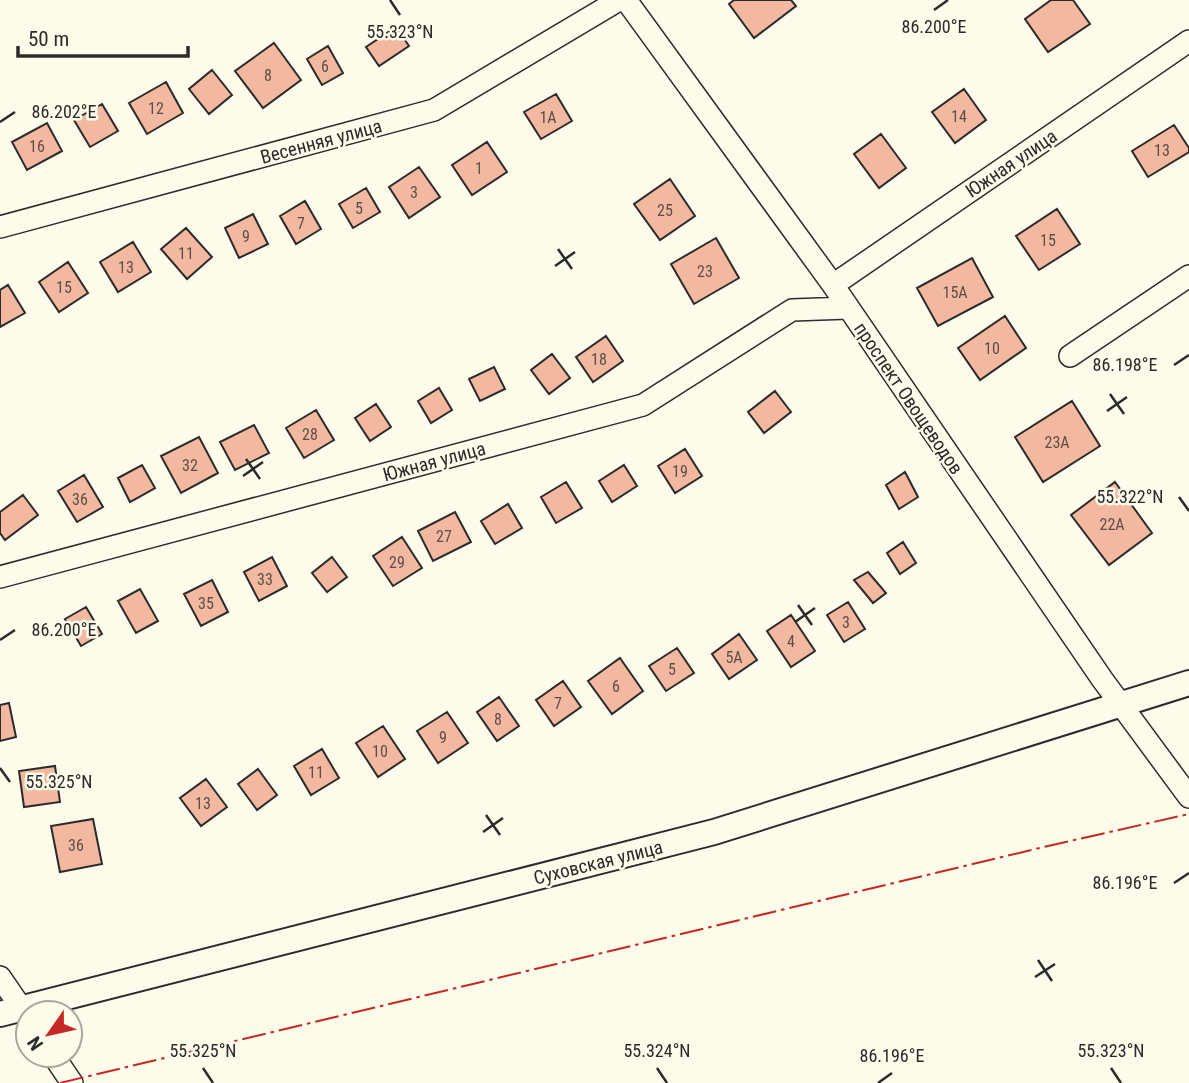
<svg xmlns="http://www.w3.org/2000/svg" width="1189" height="1083" viewBox="0 0 1189 1083" font-family="'Roboto Condensed',sans-serif">
<rect width="100%" height="100%" fill="#fdfbea"/>
<path fill="#f2b8a0" stroke="#2b2b2b" stroke-width="2" d="M734,0h57l5,6 -42,32 -25,-34z
M1051,0h22l17,24 -42,28 -23,-33z
M396,27l13,19 -30,20 -13,-19z
M274,43l27,37 -38,28 -28,-37z
M328,46l15,27 -21,12 -15,-26z
M212,70l20,25 -23,19 -20,-25z
M166,82l17,31 -36,21 -18,-31z
M964,89l22,31 -31,23 -23,-31z
M556,94l16,27 -31,18 -17,-27z
M102,104l16,27 -28,16 -16,-27z
M47,123l15,28 -35,19 -15,-28z
M1174,125l15,23v4l-41,25 -16,-26z
M881,134l25,34 -27,20 -25,-34z
M487,142l20,30 -35,23 -20,-30z
M419,167l21,30 -31,21 -20,-31z
M670,179l25,37 -35,24 -26,-36z
M366,188l14,24 -27,16 -14,-24z
M305,201l16,28 -25,15 -16,-28z
M1057,209l23,35 -41,26 -23,-34z
M253,214l15,30 -29,14 -14,-30z
M186,228l26,29 -25,22 -26,-30z
M716,238l23,40 -45,26 -23,-40z
M133,242l18,30 -33,20 -18,-30z
M972,258l21,39 -55,29 -21,-38z
M68,262l20,31 -29,19 -20,-30z
M8,285l17,28 -25,14v-37z
M1005,316l21,32 -46,32 -22,-32z
M606,336l17,25 -30,21 -17,-25z
M552,354l18,24 -21,16 -18,-24z
M494,367l11,22 -25,12 -11,-22z
M439,388l13,22 -21,13 -13,-22z
M775,391l16,21 -27,21 -16,-21z
M1072,401l28,45 -57,36 -28,-45z
M376,404l15,23 -21,14 -15,-23z
M316,410l18,30 -30,18 -18,-30z
M254,425l15,28 -34,17 -15,-28z
M199,437l19,36 -37,20 -20,-37z
M685,449l17,27 -27,17 -17,-27z
M142,465l13,23 -25,14 -12,-24z
M624,465l13,21 -25,16 -13,-21z
M905,472l13,25 -19,12 -13,-24z
M84,475l19,32 -26,15 -19,-31z
M566,482l16,26 -26,15 -15,-26z
M1115,482l37,51 -43,32 -38,-50z
M23,495l15,20 -33,25 -5,-7v-21z
M508,504l14,24 -27,16 -14,-23z
M455,512l16,30 -38,19 -15,-30z
M402,537l20,31 -29,18 -20,-30z
M903,542l13,21 -16,11 -13,-21z
M272,557l15,29 -28,15 -15,-29z
M332,557l15,20 -20,15 -15,-19z
M868,572l18,21 -13,10 -19,-23z
M212,580l16,32 -27,14 -17,-32z
M140,589l18,32 -22,12 -18,-32z
M848,602l17,27 -21,13 -17,-27z
M86,607l16,27 -21,12 -16,-27z
M791,615l24,36 -24,16 -24,-36z
M739,634l18,26 -28,19 -17,-25z
M677,648l17,25 -28,18 -17,-25z
M620,658l23,33 -31,23 -24,-33z
M563,681l18,26 -27,19 -18,-26z
M499,697l20,29 -22,15 -20,-29z
M9,703l7,34 -16,4v-36z
M447,712l21,31 -30,20 -21,-32z
M383,726l22,33 -27,18 -22,-34z
M322,749l17,29 -28,17 -17,-29z
M55,766l5,36 -36,5 -5,-36z
M258,769l19,26 -20,15 -19,-26z
M206,779l21,28 -26,19 -21,-28z
M93,819l9,45 -42,8 -9,-46z"/>
<g fill="none" stroke-linecap="round" stroke-linejoin="round">
<g stroke="#2b2b2b" stroke-width="24">
<path id="minor" d="M626,0l207,285 269,394 87,118
M0,227l434,-117 185,-110
M833,285l356,-244
M1070,356l119,-80
M0,577l643,-172 149,-95 56,-2
M0,977l28,41
M53,1055l19,28"/>
</g>
<g stroke="#2b2b2b" stroke-width="28">
<path id="tertiary" d="M0,1014l714,-182 475,-149"/>
</g>
<use href="#minor" stroke="#fdfbea" stroke-width="21"/>
<use href="#tertiary" stroke="#fdfbea" stroke-width="24"/>
<path stroke="#c62828" stroke-width="2" stroke-dasharray="24 5 3.5 5" stroke-linecap="butt" d="M60,1083l988,-237 141,-32"/>
</g>
<path fill="none" stroke="#2b2b2b" stroke-width="2.5" d="M390,0l10,15M934,10l14,-10M0,122l15,-10M558,249l14,20M555,266l20,-14M1174,365l15,-10M1110,394l14,20M1107,411l20,-14M246,459l14,20M243,476l20,-14M1179,497l10,14M798,605l14,20M795,622l20,-14M0,640l15,-10M0,768l10,14M486,815l14,20M483,832l20,-14M1174,883l15,-10M1038,960l14,21M1035,977l20,-13M203,1068l10,15M657,1068l10,15M1111,1068l10,15M878,1083l14,-10"/>
<g text-anchor="middle" stroke-width="5" stroke-linejoin="round" paint-order="stroke">
<g font-size="16" fill="#5d4e48">
<text x="325" y="72">6</text>
<text x="268" y="81">8</text>
<text x="156" y="114">12</text>
<text x="959" y="122">14</text>
<text x="548" y="123">1А</text>
<text x="37" y="152">16</text>
<text x="1162" y="156">13</text>
<text x="479" y="174">1</text>
<text x="414" y="198">3</text>
<text x="359" y="214">5</text>
<text x="665" y="216">25</text>
<text x="301" y="229">7</text>
<text x="246" y="242">9</text>
<text x="1048" y="246">15</text>
<text x="186" y="259">11</text>
<text x="126" y="273">13</text>
<text x="705" y="277">23</text>
<text x="64" y="293">15</text>
<text x="955" y="298">15А</text>
<text x="992" y="354">10</text>
<text x="599" y="365">18</text>
<text x="310" y="440">28</text>
<text x="1057" y="448">23А</text>
<text x="190" y="471">32</text>
<text x="680" y="477">19</text>
<text x="80" y="505">36</text>
<text x="1112" y="530">22А</text>
<text x="444" y="542">27</text>
<text x="397" y="568">29</text>
<text x="265" y="585">33</text>
<text x="206" y="609">35</text>
<text x="846" y="628">3</text>
<text x="791" y="647">4</text>
<text x="734" y="663">5А</text>
<text x="672" y="675">5</text>
<text x="616" y="692">6</text>
<text x="558" y="709">7</text>
<text x="498" y="725">8</text>
<text x="443" y="743">9</text>
<text x="380" y="757">10</text>
<text x="316" y="778">11</text>
<text x="203" y="809">13</text>
<text x="76" y="851">36</text>
</g>
<g font-size="19" fill="#2b2b2b" stroke="#fdfbea">
<text transform="translate(321 141) rotate(-15)" y="7">Весенняя улица</text>
<text transform="translate(1011 163) rotate(-34)" y="7">Южная улица</text>
<text transform="translate(909 398) rotate(56)" y="7">проспект Овощеводов</text>
<text transform="translate(434 461) rotate(-15)" y="7">Южная улица</text>
<text transform="translate(598 862) rotate(-14)" y="7">Суховская улица</text>
</g>
</g>
<g font-size="18" text-anchor="middle" fill="#2b2b2b" stroke="#fdfbea" stroke-width="5" stroke-linejoin="round" paint-order="stroke">
<text x="934" y="33">86.200°E</text>
<text x="400" y="38">55.323°N</text>
<text x="64" y="118">86.202°E</text>
<text x="1125" y="371">86.198°E</text>
<text x="1130" y="503">55.322°N</text>
<text x="64" y="636">86.200°E</text>
<text x="59" y="788">55.325°N</text>
<text x="1125" y="889">86.196°E</text>
<text x="203" y="1057">55.325°N</text>
<text x="657" y="1057">55.324°N</text>
<text x="1111" y="1057">55.323°N</text>
<text x="892" y="1062">86.196°E</text>
</g>
<g transform="translate(49 1034) rotate(236)"><circle r="33" fill="#fdfbea" stroke="#a9a89e" stroke-width="2"/>
<path d="M0-5L12 26L0 18L-12 26Z" fill="#c62828"/>
<text y="-10" font-size="19" font-weight="bold" text-anchor="middle" fill="#2b2b2b">N</text>
</g>
<path d="M18 46v10h170v-10" fill="none" stroke="#2b2b2b" stroke-width="3.5"/>
<text x="28" y="46" font-size="21" fill="#2b2b2b" stroke="#fdfbea" stroke-width="5" paint-order="stroke">50 m</text>
</svg>
